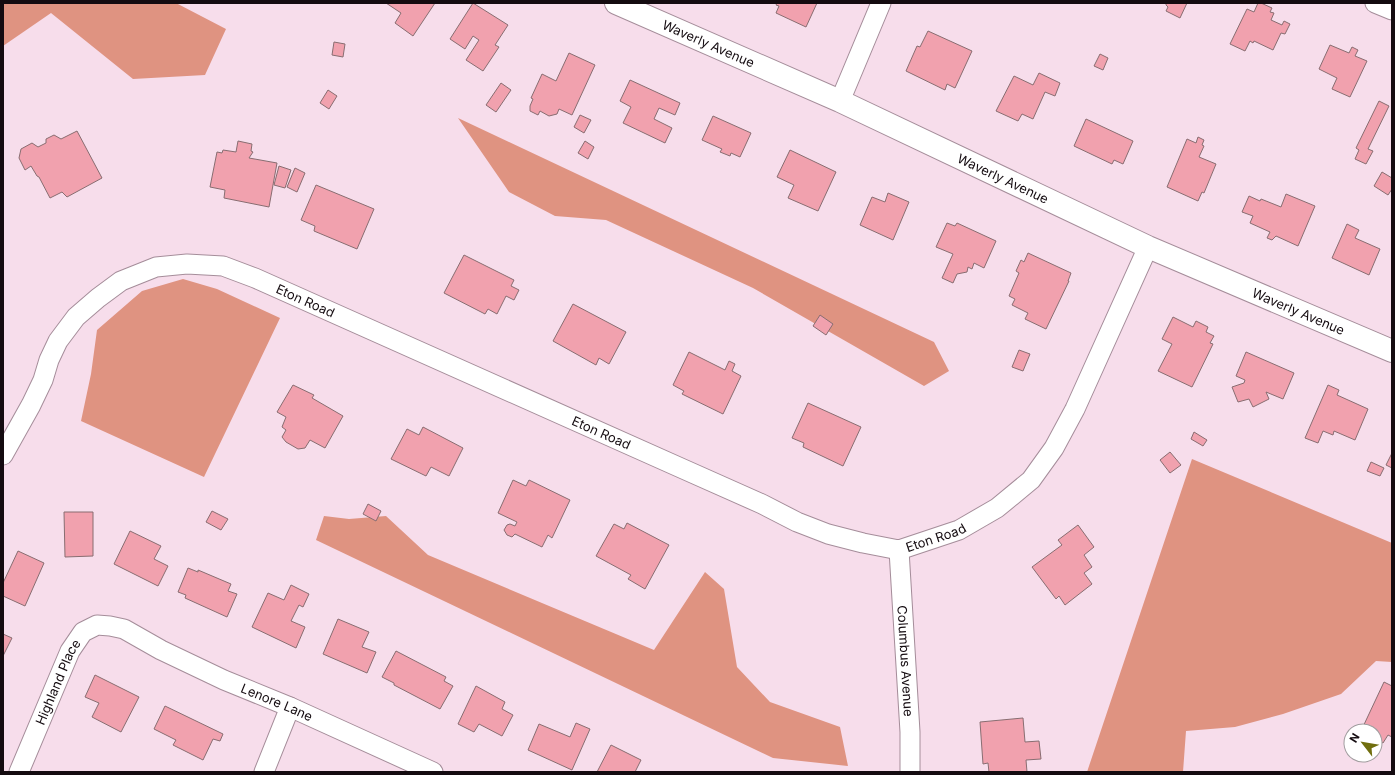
<svg xmlns="http://www.w3.org/2000/svg" width="1395" height="775" viewBox="0 0 1395 775" font-family="Inter,sans-serif">
<rect width="100%" height="100%" fill="#f7ddeb"/>
<path fill="#df9381" d="M3,3h173l50,26 -21,46 -72,4 -82,-66 -48,33z
M458,118l476,224 15,29 -25,15 -171,-98 -147,-68 -51,-4 -46,-24z
M183,279l34,10 63,29 -76,159 -123,-56 10,-47 6,-44 45,-39z
M1192,459l200,84v119l-16,-1 -35,33 -58,20 -48,13 -49,4 -3,41h-96z
M324,516l25,3 37,-3 42,39 226,95 51,-78 19,17 13,78 33,35 70,25 8,39 -75,-8 -457,-218z"/>
<path fill="#f1a1ae" stroke="#886d71" d="M386,3h49l-22,33 -18,-13 6,-10z
M473,3l35,22 -13,20 4,2 -16,24 -17,-11 13,-20 -6,-4 -8,13 -15,-10z
M777,3h40l-11,24 -30,-14 3,-7 -3,-1z
M1166,3h21l-7,15 -14,-7 2,-4 -2,-2z
M1258,3h3l11,5 -2,4 4,1 -3,7 11,5 2,-4 6,3 -5,10 -4,-1 -8,17 -19,-9 -1,2 -3,-2 -5,10 -15,-7 17,-35 7,3z
M928,31l44,20 -17,37 -8,-4 -2,6 -39,-19 11,-25 3,1z
M334,42l11,2 -2,13 -11,-2z
M1330,45l19,8 3,-6 6,3 -3,6 12,5 -17,36 -18,-8 5,-11 -18,-9z
M569,53l26,12 -23,50 -13,-6 -2,5 -8,2 -9,-5 -2,4 -8,-4v-5l3,-7 -2,-1 11,-24 14,7z
M1100,54l8,4 -5,12 -9,-4z
M1039,73l21,10 -5,13 -10,-4 -12,27 -11,-5 -4,7 -22,-10 18,-35 19,9z
M630,80l50,23 -5,12 -16,-7 -5,11 18,9 -7,15 -42,-20 8,-16 -11,-6z
M501,83l10,7 -15,22 -10,-7z
M328,90l9,6 -8,13 -9,-6z
M1379,101l10,5 -21,43 5,2 -7,13 -11,-5 4,-9 -3,-2z
M580,115l11,5 -7,13 -10,-6z
M713,116l38,17 -11,24 -9,-4 -1,3 -10,-4 2,-3 -20,-9z
M1086,119l47,22 -10,23 -9,-4 -2,4 -38,-18z
M77,131l25,47 -35,19 -5,-5 -12,6 -11,-21 -2,-1 -6,-10 -6,4 -6,-12 2,-9 11,-6 6,4 8,-4v-4l8,-4 7,4z
M1198,137l6,3 -2,5 2,1 -5,11 17,7 -12,29 -2,-1 -4,9 -31,-14 20,-48 9,4z
M238,141l14,3 -1,7 2,1 -4,6 28,5 -8,44 -45,-9 1,-8 -15,-3 7,-35 5,1 1,-3 13,2z
M585,141l9,6 -6,12 -10,-6z
M790,150l46,22 -18,39 -30,-13 6,-13 -17,-8z
M279,166l12,4 -6,18 -11,-3z
M295,168l10,5 -8,19 -10,-5z
M1382,172l10,6v11l-4,6 -14,-9z
M316,185l58,24 -17,40 -43,-18 1,-5 -14,-6z
M888,193l21,9 -16,38 -33,-15 12,-28 13,5z
M1286,194l29,12 -17,40 -22,-10 -4,4 -5,-2 3,-6 -20,-9 3,-7 -11,-4 7,-16 11,5 1,-2 20,8z
M947,223l8,3 2,-3 39,18 -12,27 -10,-5 -2,6 -4,-2 -1,5 -10,2 -4,9 -11,-5 11,-24 -17,-7z
M1347,224l12,6 -4,8 25,11 -11,26 -37,-17z
M1028,253l43,20 -3,8h1l-23,48 -21,-10 3,-6 -16,-8 3,-6 -6,-3 10,-23 -3,-2 5,-11 3,2z
M464,255l50,25 -3,6 8,4 -5,10 -8,-4 -9,18 -9,-5 -3,5 -41,-21z
M573,304l53,28 -17,32 -10,-6 -3,7 -43,-24z
M820,315l13,9 -7,11 -13,-9z
M1173,317l20,10 3,-6 12,6 -2,5 8,4 -4,7 3,1 -21,43 -34,-16 14,-27 -10,-5z
M1019,350l11,4 -7,17 -11,-4z
M689,352l36,18 4,-9 6,3 -3,7 9,5 -18,38 -41,-20 2,-3 -11,-6z
M1246,352l48,21 -11,26 -17,-7 3,7 -16,8 -4,-8 -11,3 -6,-15 12,-4 1,-3 -9,-4z
M293,385l21,10 -2,3 31,18 -18,32 -15,-8 -5,8 -7,1 -12,-7 -4,-5 4,-7 -4,-3 4,-10 -9,-5z
M1328,385l11,5 -2,5 31,14 -13,31 -21,-9 -1,4 -10,-4 -5,12 -13,-5z
M808,403l53,24 -18,39 -40,-19 1,-4 -12,-5z
M423,427l40,21 -14,28 -18,-9 -5,9 -35,-17 16,-30 12,6z
M1194,432l13,8 -4,6 -12,-7z
M1170,452l11,13 -11,8 -10,-13z
M1392,453v15l-6,-3z
M1371,462l13,6 -4,8 -13,-5z
M513,480l13,6 3,-6 41,20 -18,38 -4,-3 -6,12 -27,-13 -3,3 -5,-2 -3,-5 3,-5 3,-1 5,2 2,-4 -19,-9z
M368,504l13,7 -5,10 -13,-7z
M212,511l16,8 -7,11 -15,-8z
M64,512h29v44l-28,1z
M627,523l42,22 -24,44 -17,-10 3,-4 -35,-19 18,-32 10,5z
M1078,525l16,22 -10,8 8,12 -8,6 8,11 -27,21 -6,-9 -3,3 -24,-32 30,-22 -4,-5z
M130,531l31,15 -7,13 14,7 -10,20 -44,-22z
M18,551l26,12 -19,43 -22,-10v-13z
M188,568l10,4v-2l33,14 -3,7 9,3 -10,23 -42,-19 1,-3 -8,-3z
M291,585l18,9 -6,13 -4,-2 -8,16 14,6 -9,21 -44,-21 16,-34 16,7z
M338,619l31,13 -7,15 14,5 -9,21 -44,-19z
M3,634l9,4 -9,18z
M396,651l50,26 -2,4 9,5 -13,23 -46,-24v-2l-12,-6z
M95,675l44,22 -18,35 -29,-15 7,-14 -14,-6z
M1384,682l8,4v51l-4,-2 -5,8 -8,-4v-8h-14z
M476,686l29,16 -3,7 11,6 -11,21 -23,-12 -5,8 -16,-8z
M165,706l58,28 -3,7 -7,-2 -10,21 -30,-15 3,-5 -22,-11z
M1023,718l2,24 14,-1 2,18 -15,1 1,12h-38l-1,-9 -5,1 -3,-42z
M576,723l14,6 -18,41 -44,-20 11,-26 31,13z
M611,745l30,15 -6,12h-38z"/>
<g fill="none" stroke-linecap="round" stroke-linejoin="round">
<g stroke="#a58d9a" stroke-width="21">
<g id="street">
<path d="M1375,3l17,7"/>
<path d="M840,101l41,-98"/>
<path id="s1" d="M3,455l28,-50 12,-25 6,-20 9,-19 18,-24 22,-19 23,-17 35,-14 31,-3 36,2 32,12 426,190 81,36 35,18 31,12 35,9 36,7 60,-20 38,-22 34,-28 23,-32 21,-39 73,-162"/>
<path id="s2" d="M899,550l11,182v40"/>
<path id="s3" d="M19,772l51,-121 13,-19 14,-7 13,1 14,3 37,21 63,30 66,27 143,65"/>
<path d="M264,772l26,-65"/>
</g>
</g>
<g stroke="#a58d9a" stroke-width="24">
<g id="secondary">
<path id="s4" d="M616,3l224,98 308,146 244,104"/>
</g>
</g>
<use href="#street" stroke="#fff" stroke-width="19"/>
<use href="#secondary" stroke="#fff" stroke-width="22"/>
</g>
<g text-anchor="middle" stroke-width="3" stroke-linejoin="round" paint-order="stroke">
<g font-size="13" fill="#140b10" stroke="#fff">
<text dy="5" stroke="none"><textPath href="#s4" startOffset="101">Waverly Avenue</textPath></text>
<text dy="5" stroke="none"><textPath href="#s4" startOffset="425">Waverly Avenue</textPath></text>
<text dy="5" stroke="none"><textPath href="#s1" startOffset="409">Eton Road</textPath></text>
<text dy="5" stroke="none"><textPath href="#s4" startOffset="749">Waverly Avenue</textPath></text>
<text dy="5" stroke="none"><textPath href="#s1" startOffset="733">Eton Road</textPath></text>
<text dy="5" stroke="none"><textPath href="#s1" startOffset="1093">Eton Road</textPath></text>
<text dy="5" stroke="none"><textPath href="#s2" startOffset="111">Columbus Avenue</textPath></text>
<text dy="5" stroke="none"><textPath href="#s3" startOffset="98">Highland Place</textPath></text>
<text dy="5" stroke="none"><textPath href="#s3" startOffset="367">Lenore Lane</textPath></text>
</g>
</g>
<rect width="1395" height="775" fill="none" stroke="#140b10" stroke-width="8"/>
<g transform="translate(1363 743) rotate(301)"><circle r="19" fill="#ffffff" stroke="#a19d9f"/>
<path d="M0-3L7 15L0 10L-7 15Z" fill="#706e0e"/>
<text y="-6" font-size="11" font-weight="bold" text-anchor="middle" fill="#140b10">N</text>
</g>
</svg>
